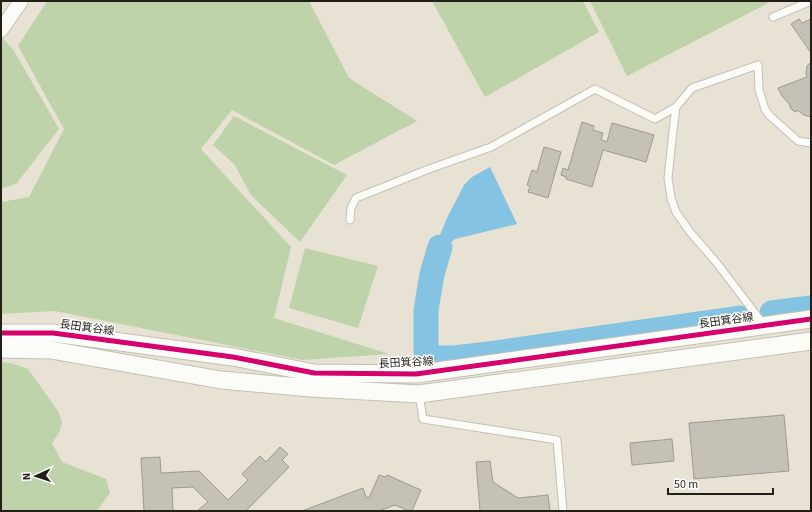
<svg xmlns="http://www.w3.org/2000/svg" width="812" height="512" viewBox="0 0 812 512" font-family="'Source Sans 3','Noto Sans JP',sans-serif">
<rect width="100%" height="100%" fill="#e7e2d3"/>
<path fill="#bed3aa" d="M47,1h262l40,77 68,43 -83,44 -102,-55 -31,39 90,98 -17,71 115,36 -86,6 -248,-49 -54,3v-112l28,-5 35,-68 -46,-83z
M432,1h151l16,31 -114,65z
M590,1h182l-145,75z
M1,36l13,15 45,78 -43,55 -15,5z
M234,116l113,59 -47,67 -49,-47 -17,-31 -21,-19z
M305,248l73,18 -20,62 -69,-20z
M1,362l10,1 17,6 30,42 4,12 -3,10 -7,10 10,19 44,17 4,14 -13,18h-96z"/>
<path fill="#84c3e2" d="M490,167l27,57 -62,15 -11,9 -8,-3 11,-27 17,-33 8,-8z"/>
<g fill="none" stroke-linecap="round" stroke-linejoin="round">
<path stroke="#84c3e2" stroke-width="25" d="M440,247l-8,27 -6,36v42l5,6h23l34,-4 252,-36
M772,313l39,-5"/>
</g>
<path fill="#c5c1b6" stroke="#9e9a8f" d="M799,19l3,4 9,-4v34l-20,-29z
M811,62v55l-7,-2 -7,-5 -1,2 -4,-2 -2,-3v-2l-8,-9 -4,-8 29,-11 -1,-4 1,-7z
M582,122l12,4 -1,4 10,3 -2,7 6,2 5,-19 42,12 -8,27 -43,-12 -11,37 -26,-8v-2l-5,-2 2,-7 5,2z
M544,147l17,5 -13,46 -20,-6 2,-6 -3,-1 5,-15 5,2z
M784,415l5,56 -95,8 -5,-56z
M672,439l2,22 -42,4 -2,-22z
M280,447l8,7 -6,6 7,7 -43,44h-48v-1l10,-8 -15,-15 -21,1 1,23h-29l-3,-53 19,-1 1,16 38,-2 29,29 20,-20 -6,-6 18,-18 6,6z
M490,461l3,21 25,16 30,-3 2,16h-70l-4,-49z
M379,475l6,2 2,-2 34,15 -9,21h-3l-14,-6 -16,6h-77l61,-23 3,9 3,1z"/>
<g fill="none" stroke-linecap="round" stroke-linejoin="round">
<g stroke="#c5c0b5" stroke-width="9">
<path id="service" d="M773,17l38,-16
M350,220l1,-12 5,-10 73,-29 62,-22 104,-58 60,30 21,-12
M764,325l-48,-63 -26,-30 -14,-20 -5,-14 -3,-20 5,-47 3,-24 16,-19 66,-23 1,25 6,19 4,6 29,26 13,2
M419,394l4,25 134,21 6,71"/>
</g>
<g stroke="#c5c0b5" stroke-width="16">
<path id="minor" d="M1,30l20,-29"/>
</g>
<g stroke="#c5c0b5" stroke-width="19">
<path id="tertiary" d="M1,333h52l180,24 81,16 102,1 395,-55
M1,349l50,1 170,30 90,8 108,6 392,-53"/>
</g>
<use href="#service" stroke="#fbfbf8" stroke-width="7"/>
<use href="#minor" stroke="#fbfbf8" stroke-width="14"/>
<use href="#tertiary" stroke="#fbfbf8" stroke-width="17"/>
<g stroke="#fff" stroke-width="8">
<path id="cycleway" d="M1,333h52l180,24 81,16 102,1 395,-55"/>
</g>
<use href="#cycleway" stroke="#d6006c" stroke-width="5"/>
</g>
<g text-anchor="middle" stroke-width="3" stroke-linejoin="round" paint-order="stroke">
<g font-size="11" fill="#221f16" stroke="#fff">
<text transform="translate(726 320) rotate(-8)" y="4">長田箕谷線</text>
<text transform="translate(87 327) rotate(8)" y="4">長田箕谷線</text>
<text transform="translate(406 362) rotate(-3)" y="4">長田箕谷線</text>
</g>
</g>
<rect width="812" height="512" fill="none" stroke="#221f16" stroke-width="4"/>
<g transform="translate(36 476) rotate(267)" stroke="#ffffff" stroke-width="3" paint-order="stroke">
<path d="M0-3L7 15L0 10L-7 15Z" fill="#221f16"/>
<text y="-6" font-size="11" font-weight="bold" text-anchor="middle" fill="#221f16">N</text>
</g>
<path d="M668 488v6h105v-6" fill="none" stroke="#221f16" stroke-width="2"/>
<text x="674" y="488" font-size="12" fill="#221f16" stroke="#ffffff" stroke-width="3" paint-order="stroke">50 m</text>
</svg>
